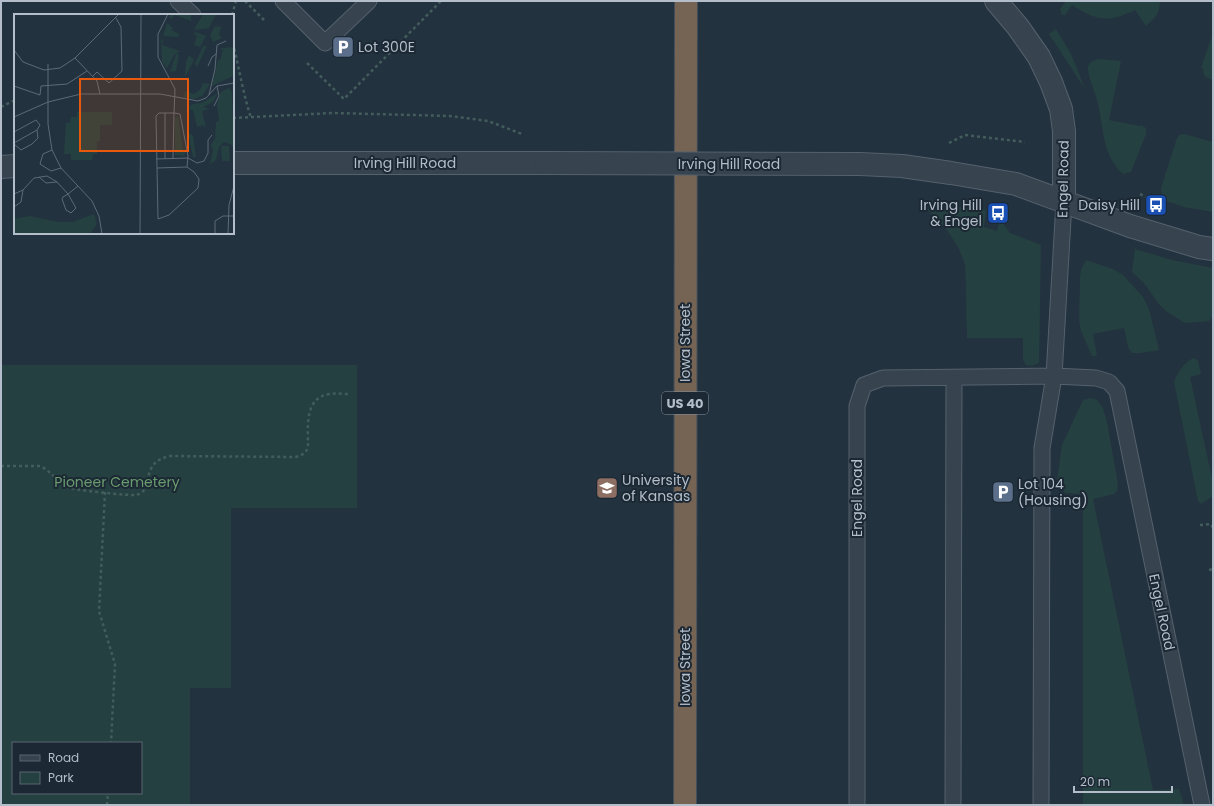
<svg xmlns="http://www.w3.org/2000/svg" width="1214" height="806" viewBox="0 0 1214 806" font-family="Poppins,sans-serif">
<rect width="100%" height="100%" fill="#23323f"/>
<path fill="#254040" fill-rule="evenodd" d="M1066,1h94c-1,14 -4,16 -14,25l-11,-16c-27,13 -38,11 -63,-5l-7,10h-3l-2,-6z
M1056,29l15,25 14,35 -36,-55z
M1213,33v47c-7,-2 -10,-4 -10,-12h-2z
M1100,59l21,2 -12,59 31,6 1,-1 5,3v6l-15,38 -8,2c-22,-20 -19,-48 -26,-74 -2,-8 -10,-27 -9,-33 1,-6 7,-7 12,-8z
M1182,134l6,1 25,7v70l-29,-5 -15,-5 -5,-2 -2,-3 -1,-9 16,-50 2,-3z
M925,200l16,1 17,6 28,3 -2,17 13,4 2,-8 -7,-2 2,-10 1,1 15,21 31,12 -2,118 -7,3 -6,-1 -3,-6v-21h-56l-1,-52 -1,-22 -7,-17 -11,-17 -22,-23z
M1135,249l37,11 41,8v48l-4,5 -24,2 -19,-12 -8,-8 -14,-20 -12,-11z
M1086,260l27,9 10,6 20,22 6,12 10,41 -18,3h-9l-4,-6 -4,-19 -31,6 4,22h-5l-11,-25 -2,-11 1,-42 1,-8z
M1194,358l4,3 3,13 -11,3 23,106v13l-12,8 -3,-3 -24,-119c3,-9 11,-21 20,-24z
M1,365h356v143h-126v180h-41v117h-189zM13,743h128v50h-128z
M1090,398l7,2 6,8 4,14 11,62 -1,7 -3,3 -21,5 60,291 26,-1 5,16h-101v-311l-17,-1 -7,-5 -2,-7 5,-36 21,-45z"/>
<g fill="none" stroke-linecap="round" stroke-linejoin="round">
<g stroke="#55616d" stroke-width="17">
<path id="lane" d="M178,1l15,14
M283,1l42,42 44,-42
M857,805v-399l7,-21 19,-7 171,-2 42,2 13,4 8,9 85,414
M953,805l1,-427
M1041,805l1,-357 12,-72 10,-174"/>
</g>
<g stroke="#55616d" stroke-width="24">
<path id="street" d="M996,1l22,26 21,30 12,25 10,27 3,22v71
M233,163h313
M860,164l42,2 49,7 65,11 114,42 69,21 14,2
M1,167l14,-1"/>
</g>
<g stroke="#424e5a" stroke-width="24">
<path id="highway" d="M685,805l1,-804"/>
</g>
<path stroke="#435c5c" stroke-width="2.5" stroke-dasharray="3 3" stroke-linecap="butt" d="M245,1l19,19
M232,15l4,-14
M233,43c6,25 10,50 18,75
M307,63l37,36 97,-98
M1,107l14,-7
M233,118l100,-5 117,3 38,5 34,13
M949,143l16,-8 60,7
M1140,194l19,9
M1,466h39c11,5 17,15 27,21 4,3 65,9 70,8 2,-1 6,-3 7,-5 3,-4 3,-8 4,-12 3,-14 9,-19 22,-22l126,1c6,-2 11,-4 12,-11 0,-19 -4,-49 22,-52 6,-1 12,0 18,0
M105,492l-6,119 16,53 -4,79
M1200,525l11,-1 2,4
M1209,570l4,-1
M107,805l1,-12"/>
<use href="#lane" stroke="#37434f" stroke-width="15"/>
<use href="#street" stroke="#37434f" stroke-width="22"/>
<use href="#highway" stroke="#756454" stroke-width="22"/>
<g stroke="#55616d" stroke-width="24" stroke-linecap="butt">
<path id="street-bridge" d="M546,163l314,1"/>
</g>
<use href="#street-bridge" stroke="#37434f" stroke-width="22"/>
</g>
<defs>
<g id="parking-square" transform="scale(1.15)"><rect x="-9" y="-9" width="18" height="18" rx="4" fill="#5c6f8a" stroke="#1c2834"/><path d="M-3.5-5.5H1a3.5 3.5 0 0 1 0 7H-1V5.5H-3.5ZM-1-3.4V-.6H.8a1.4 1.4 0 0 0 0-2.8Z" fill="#fff"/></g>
<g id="bus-square" transform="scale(1.15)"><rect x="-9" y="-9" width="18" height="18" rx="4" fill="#1a4fb4" stroke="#1c2834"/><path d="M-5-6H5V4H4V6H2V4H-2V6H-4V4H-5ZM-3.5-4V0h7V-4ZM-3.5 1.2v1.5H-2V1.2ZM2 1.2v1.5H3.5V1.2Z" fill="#fff"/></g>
<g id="university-square" transform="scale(1.15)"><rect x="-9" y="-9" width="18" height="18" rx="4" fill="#8d6e63" stroke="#1c2834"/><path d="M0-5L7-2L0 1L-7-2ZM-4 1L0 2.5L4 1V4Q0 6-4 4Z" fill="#fff"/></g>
</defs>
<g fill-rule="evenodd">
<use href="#parking-square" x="343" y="47"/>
<use href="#bus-square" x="1156" y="205"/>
<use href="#bus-square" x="998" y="213"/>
<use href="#university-square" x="607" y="488"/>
<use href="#parking-square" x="1003" y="492"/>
</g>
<g text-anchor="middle" stroke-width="4" stroke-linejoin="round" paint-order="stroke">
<rect fill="#1c2834" stroke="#86919d" stroke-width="1" x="662" y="392" width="46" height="22" rx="3"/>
<g font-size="13" font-weight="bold" fill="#b3beca">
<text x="685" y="408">US 40</text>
</g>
<g font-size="14" fill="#b3beca" stroke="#1c2834" text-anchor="start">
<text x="358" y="52">Lot 300E</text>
<text x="982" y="210" text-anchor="end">Irving Hill<tspan x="982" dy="16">&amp; Engel</tspan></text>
<text x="1140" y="210" text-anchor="end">Daisy Hill</text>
<text x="622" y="485">University<tspan x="622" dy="16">of Kansas</tspan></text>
<text x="1018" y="489">Lot 104<tspan x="1018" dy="16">(Housing)</tspan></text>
</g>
<g font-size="14" fill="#b3beca" stroke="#1c2834">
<text x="405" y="168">Irving Hill Road</text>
<text x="729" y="169">Irving Hill Road</text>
<text transform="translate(1063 179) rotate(-89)" y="5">Engel Road</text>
<text transform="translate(685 343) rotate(-90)" y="5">Iowa Street</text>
<text transform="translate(857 498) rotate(-90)" y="5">Engel Road</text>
<text transform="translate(1162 612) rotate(78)" y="5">Engel Road</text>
<text transform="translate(685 667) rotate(-90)" y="5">Iowa Street</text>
</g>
<g font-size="14" fill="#699c6f" stroke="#1c2834">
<text x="117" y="487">Pioneer Cemetery</text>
</g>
</g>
<g transform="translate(14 14)">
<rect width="220" height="220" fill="#23323f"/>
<path d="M157,0h20v7l-17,-6 -2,4 -3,-2zM189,0h13l-7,14 -15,2zM153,9l6,5 -2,2 8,4 -1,3 -15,-1zM201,12l6,1 -2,8 3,3 -9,4 -3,-7zM182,18l10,4 -6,11 -6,-2 3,-9 -4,-2zM147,25l2,1 -1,5 18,6 -6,4 -7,13 -5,-6zM189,32h4l-10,21 -2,-3zM220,33l-1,29 -21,10 6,-26h2l3,-10 -3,-2zM162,40h3l-3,17 -6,1zM175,41l5,5 -9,17 1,-15zM189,69l7,1 -8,12 -8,3 -10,-2 1,-6 9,3 6,-4zM215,74l3,4 2,62 -2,-9 -8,-3 -5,5 -3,13 -6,4 3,-13 -1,-5h-2l5,-7 1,-17 3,-1 -2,-17 4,-12zM204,79l-5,9 -10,5 6,2 -7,2 4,17 -3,-3 -6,2 -4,-17 -5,-1 4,-5 10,-1zM63,98h35v13h-12v16h-3v13h-4l-1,6h-21v-6h-7l2,-31h4l1,-6h6zM164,101l5,35 3,1 -2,5 -9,-1v-36zM174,118l5,4 3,21h-3zM207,132h8l1,15h-8zM80,200l3,10 -7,10h-76v-15l16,-3 28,6h14z" fill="#254040"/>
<path fill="none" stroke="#5d6a77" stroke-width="1" d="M154,0l-10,20v23l17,32 -1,24 6,1 8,42 -1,11 7,5 5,7 -1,9 -29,27 -11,4 -2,-103 3,-3h15l-1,45M0,36l9,12 21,8 16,-2 15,-10M34,50v60l4,26 9,18 31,33 7,15 3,18M194,52l4,-9 4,-3M79,62l4,-4 12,11 13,-12 -1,-44 -5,-9M0,72l26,9 1,-9 26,-2 20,-13M86,80l-3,-13 -22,-23 44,-44M195,81l6,-26 2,-24 9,-4M200,92l5,-10 -2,-10M0,103l34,-15 33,-8h79l38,7 8,-3 11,-12 17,-3M0,118l22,-12 4,5 -3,5 -23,13M0,130l7,6 11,-6 6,-6 -1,-8M38,136l-9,4 -3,10 11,7 10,-3M142,145l32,-1 9,5 7,-2 4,-8v-13l4,-5M151,145v-46M143,154l30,-1M25,163l7,6 11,-1M0,180l9,-4 11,-12 13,-2 10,6 11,12 8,14 -5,5 -5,-3 -4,-11 1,-2 5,-3 10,-8M0,193l7,-5 2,-12M126,220l1,-220M201,220v-13l8,-5h11M214,220l1,-29 5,-19"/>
<path fill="#e8590c" fill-opacity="0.15" stroke="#e8590c" stroke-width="2" d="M66,65h108v72h-108z"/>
<rect width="220" height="220" fill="none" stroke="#b3beca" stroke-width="2"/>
</g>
<rect width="1214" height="806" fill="none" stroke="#b3beca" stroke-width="4"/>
<rect x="12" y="742" width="130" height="52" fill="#1c2834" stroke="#586470"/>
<rect x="20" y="755" width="20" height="6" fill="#37434f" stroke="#586470"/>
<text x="48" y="762" font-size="12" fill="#b3beca">Road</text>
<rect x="20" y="772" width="20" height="12" fill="#254040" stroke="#586470"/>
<text x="48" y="782" font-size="12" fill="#b3beca">Park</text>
<path d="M1074 786v6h98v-6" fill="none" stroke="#b3beca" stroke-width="2"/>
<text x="1080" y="786" font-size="12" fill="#b3beca" stroke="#1c2834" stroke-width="3" paint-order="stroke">20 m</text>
</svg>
